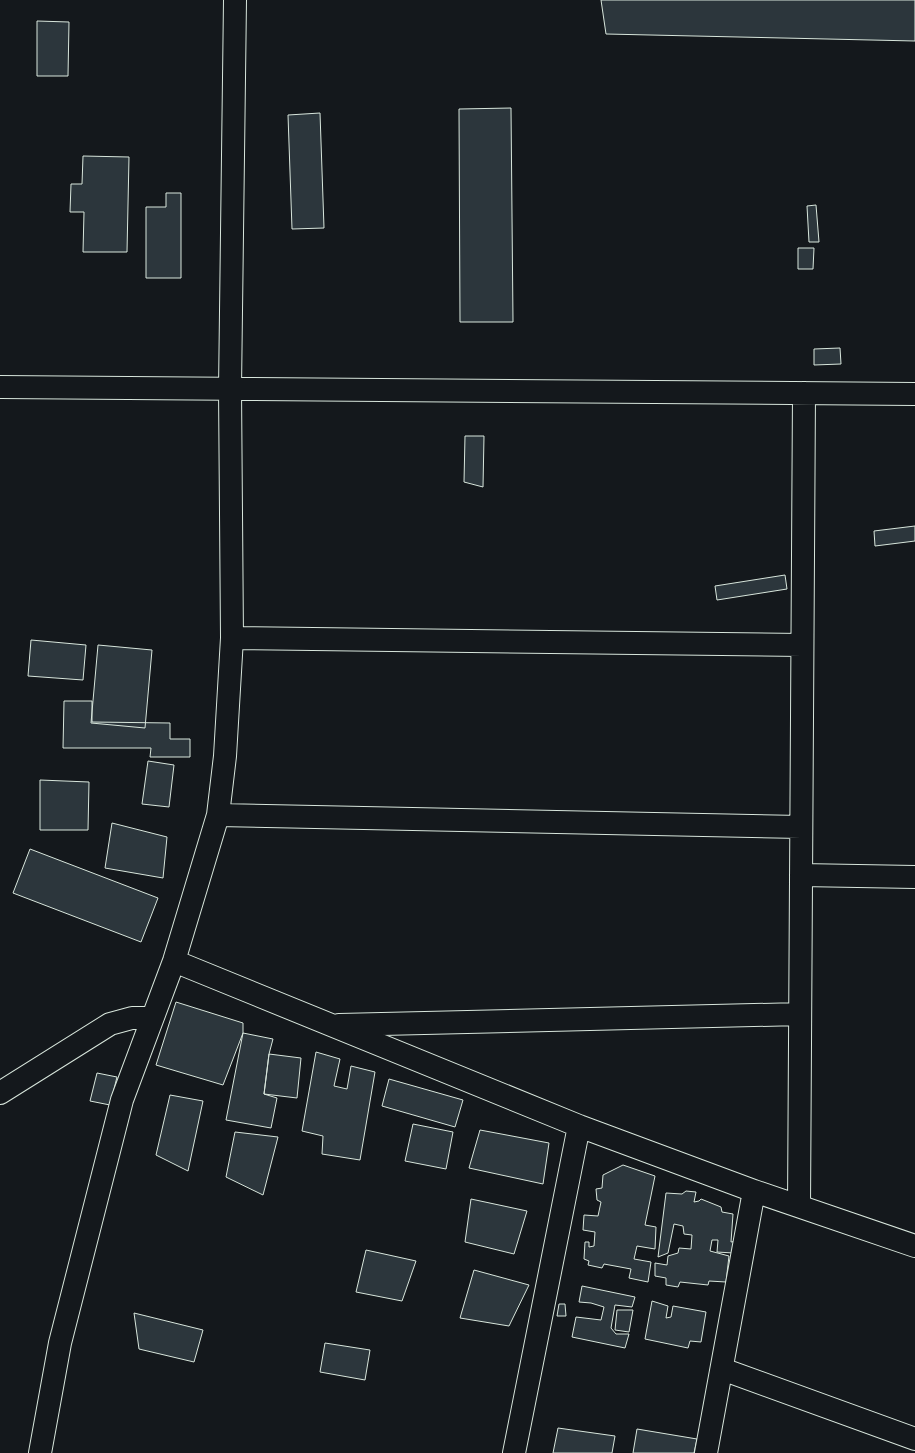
<svg xmlns="http://www.w3.org/2000/svg" width="915" height="1453" viewBox="0 0 915 1453" font-family="Signika,sans-serif">
<rect width="100%" height="100%" fill="#14181c"/>
<path fill="#2c363c" stroke="#d8e6dc" d="M601,0h314v41l-309,-7z
M37,21l32,1 -1,54h-31z
M511,108l2,214h-53l-1,-213z
M320,113l4,115 -32,1 -4,-114z
M83,156l46,1 -2,95h-44l1,-40h-14l1,-28h11z
M166,193h15v85h-35v-71h20z
M816,205l3,37h-10l-2,-36z
M798,248h16l-1,21h-15z
M840,348l1,16 -27,1v-16z
M465,436h19l-1,51 -19,-5z
M915,526v15l-40,5 -1,-15z
M785,575l2,14 -70,11 -2,-14z
M31,640l55,5 -3,35 -55,-4z
M98,645l54,5 -7,78 -54,-5z
M64,701h28v21l78,1v16h20v18h-40l1,-9h-88z
M148,761l26,4 -5,42 -27,-3z
M40,780l49,2 -1,48h-48z
M112,823l55,14 -4,41 -58,-10z
M30,849l128,49 -17,44 -128,-49z
M176,1002l67,21v10l-20,52 -67,-20z
M243,1033l30,6 -4,15 -5,40 13,4 -6,30 -45,-8z
M316,1052l24,7 -6,27 13,3 4,-23 24,6 -15,88 -38,-6 1,-18 -21,-5z
M269,1054l32,4 -4,40 -33,-4z
M97,1073l20,4 -7,28 -20,-4z
M389,1079l74,21 -8,27 -73,-21z
M170,1095l33,6 -15,70 -32,-16z
M413,1124l40,8 -7,37 -41,-8z
M480,1130l69,13 -6,41 -74,-16z
M235,1132l43,5 -15,58 -37,-18z
M623,1165l32,11 -10,49 11,2 -1,22 -18,-3 -3,13 17,3 -3,20 -19,-4 2,-9 -27,-5 -2,4 -14,-3 1,-4 -5,-2 1,-17h4v5l5,-1 1,-14 -12,-2 1,-15 14,1 3,-14 -4,-2 -1,-11 6,-1 1,-13z
M686,1191l10,1 -2,10 5,-1 2,-2 20,8 1,5 11,2 -2,28 6,-1 -4,12 -16,-1 1,-12h-6l-2,11 19,5 -3,26 -17,-1 -1,4 -28,-3 -2,5 -12,-2v-7l-11,-2v-13l12,2 1,-9 10,-3 1,-5 12,1 1,-14 -8,-1 -1,-8 -9,-2 -6,29 -10,4 8,-64 16,1z
M471,1199l56,12 -13,43 -49,-12z
M366,1250l50,11 -14,40 -46,-9z
M474,1270l55,15 -20,41 -49,-8z
M582,1286l53,11 -3,10 -17,-2 -4,23 5,6h13l-4,14 -53,-11 4,-20 25,3 3,-13 -13,-4 -12,-1z
M652,1301l16,5 -2,12 5,-1 2,-11 33,6 -5,30 -11,-1 -2,7 -43,-9z
M559,1304h6l1,12h-9z
M617,1310h16l-4,22 -14,-2z
M134,1313l69,17 -9,32 -55,-13z
M325,1343l45,7 -5,30 -45,-8z
M558,1428l57,8 -3,17h-59z
M637,1429l60,10 -3,14h-61z"/>
<g fill="none" stroke-linecap="round" stroke-linejoin="round">
<g stroke="#d8e6dc" stroke-width="24">
<path id="minor" d="M0,387l915,7
M232,638l570,7
M218,815l583,12
M801,875l114,2
M174,961l405,165 175,65 -48,262
M339,1025l461,-11
M0,1093l110,-69 22,-6h20
M754,1191l161,55
M799,1206l5,-813
M722,1369l193,70
M40,1453l20,-110 62,-243 52,-139 44,-146 7,-59 7,-118 -2,-249 5,-389
M514,1453l65,-327"/>
</g>
<use href="#minor" stroke="#14181c" stroke-width="22"/>
</g>
</svg>
